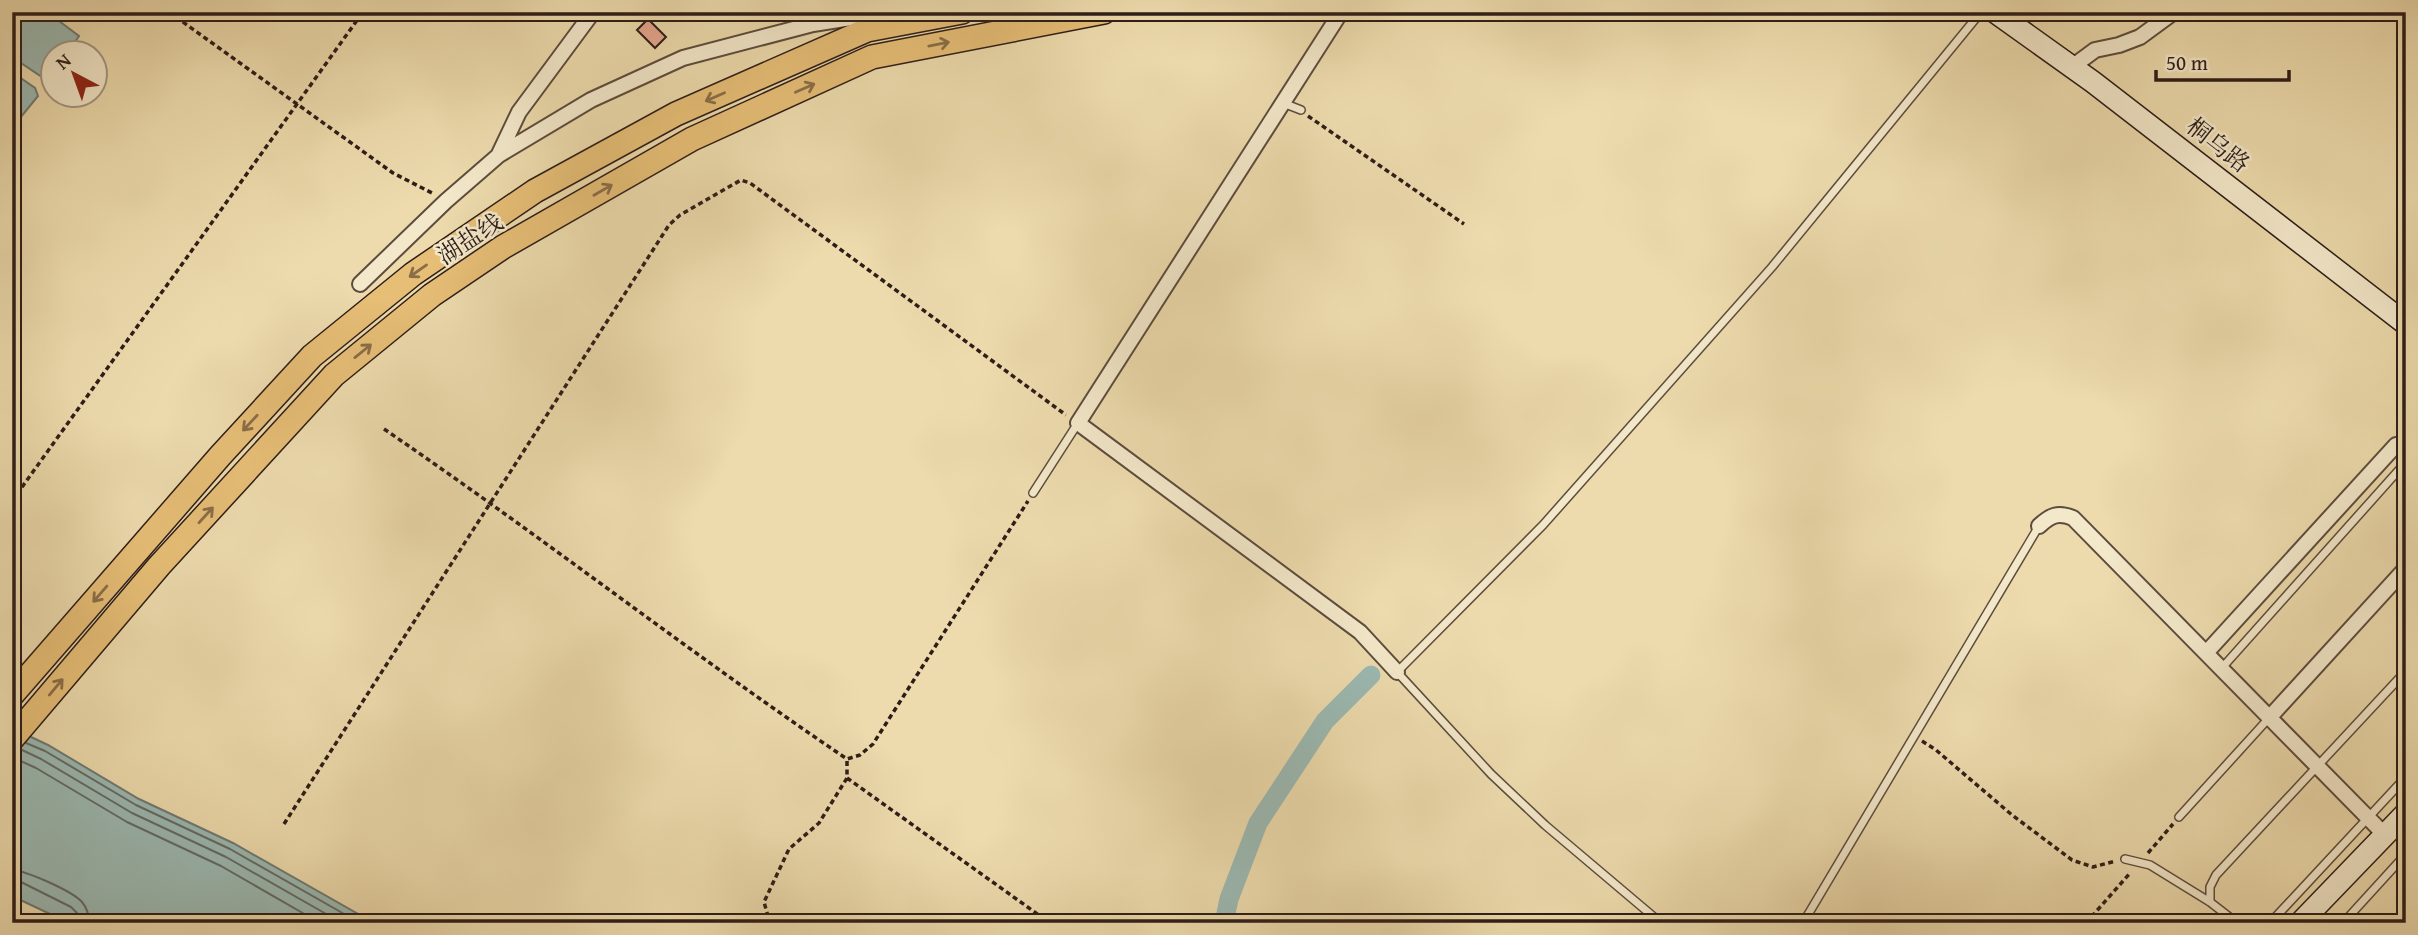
<svg xmlns="http://www.w3.org/2000/svg" width="2418" height="935" viewBox="0 0 2418 935" font-family="'Gentium Book Plus','Noto Serif SC',serif">
<rect width="100%" height="100%" fill="#eddbad"/>
<filter id="stains"><feTurbulence type="fractalNoise" baseFrequency=".00286" numOctaves="4"/><feColorMatrix values="0 0 0 0 .2 0 0 0 0 .09 0 0 0 0 .02 0 0 0 .5 -.17"/></filter>
<radialGradient id="worn" r=".72"><stop offset=".6" stop-color="#630" stop-opacity="0"/><stop offset="1" stop-color="#630" stop-opacity=".3"/></radialGradient>
<path fill="#9bb9b2" stroke="#6f7b74" stroke-width="2" d="M12,12h35l32,24 -11,16h-16v23l-4,6 -36,-24z
M12,72l23,16 3,8 -26,32z
M12,728l36,17 91,54 94,44 141,80h-305l-57,-27z"/>
<g fill="none" stroke-linecap="round" stroke-linejoin="round">
<path stroke="#646b65" stroke-width="2" d="M26,743l19,8 91,54 94,44 130,74
M20,749l21,10 91,54 94,44 116,66
M12,757l24,11 91,54 94,44 99,57
M12,870c15,1 60,21 70,32 5,6 7,13 7,21
M12,881l9,1 50,25 6,6 2,10"/>
<path stroke="#9bb9b2" stroke-width="19" d="M1224,923l5,-24 29,-76 67,-102 46,-46"/>
</g>
<path fill="#e6a791" stroke="#2d1d18" stroke-width="2" d="M648,19l18,18 -11,11 -18,-18z"/>
<g fill="none" stroke-linecap="round" stroke-linejoin="round">
<g stroke="#5d4c3d" stroke-width="10">
<path id="lane" d="M1283,103l18,7
M2396,445l10,-11
M1033,493l45,-70
M2221,669l185,-207
M2179,817l90,-99
M2125,859l25,6 60,37 27,21
M2210,902v-15l6,-12 190,-204
M1661,923l-116,-98 -54,-51 -94,-102 146,-147 229,-258 209,-255
M1803,923l236,-397
M2270,923l136,-146
M2343,923l63,-69"/>
</g>
<g stroke="#5d4c3d" stroke-width="18">
<path id="street" d="M1341,12l-263,411 282,209 37,40
M2072,67l23,-17 24,-5 21,-8 34,-25
M499,154l20,-42 74,-100
M360,284l86,-83 53,-46 92,-55 92,-42 130,-34 38,-6 16,12
M2039,526c12,-11 19,-14 34,-8l312,317
M2206,653l190,-208
M2269,718l137,-150"/>
</g>
<g stroke="#2d1d18" stroke-width="24">
<path id="secondary" d="M1995,12l98,70 313,242
M2300,923l106,-110"/>
</g>
<g stroke="#2d1d18" stroke-width="26">
<path id="primary" d="M12,695l208,-239 92,-100 101,-82 122,-83 141,-77 191,-84 95,-18
M12,739l147,-173 175,-191 98,-80 71,-48 189,-108 180,-82 232,-45"/>
</g>
<path stroke="#2d1d18" stroke-width="3.5" stroke-dasharray="5 3.5" stroke-linecap="butt" d="M169,12l224,161 39,20
M1308,116l156,108
M384,429c157,107 306,224 463,330l13,-4 13,-11 155,-243
M12,501l351,-489
M1922,741l14,9 76,65 60,45 21,7 23,-6
M847,778l203,145
M284,824l385,-599 11,-10 61,-35 9,3 316,232
M2148,853l25,-29
M774,923l-6,-7 -4,-14 25,-53 30,-26 28,-45v-19
M2086,923l45,-51"/>
<use href="#lane" stroke="#f3e8ca" stroke-width="7"/>
<use href="#street" stroke="#f3e8ca" stroke-width="14"/>
<use href="#secondary" stroke="#f3e8ca" stroke-width="21"/>
<use href="#primary" stroke="#e6be76" stroke-width="23"/>
</g>
<defs><path id="oneway-shaft" d="M-6 0H5M1.5-3L5.5 0L1.5 3" fill="none" stroke-width="1.6" stroke-linecap="round" stroke-linejoin="round" transform="scale(1.75)"/></defs>
<g stroke="#8a6e47">
<use href="#oneway-shaft" transform="translate(939 44) rotate(-11)"/>
<use href="#oneway-shaft" transform="translate(805 88) rotate(-24)"/>
<use href="#oneway-shaft" transform="translate(715 97) rotate(156)"/>
<use href="#oneway-shaft" transform="translate(603 190) rotate(-30)"/>
<use href="#oneway-shaft" transform="translate(418 271) rotate(145)"/>
<use href="#oneway-shaft" transform="translate(363 351) rotate(-39)"/>
<use href="#oneway-shaft" transform="translate(250 423) rotate(133)"/>
<use href="#oneway-shaft" transform="translate(206 515) rotate(-48)"/>
<use href="#oneway-shaft" transform="translate(100 594) rotate(131)"/>
<use href="#oneway-shaft" transform="translate(56 687) rotate(-50)"/>
</g>
<g text-anchor="middle" stroke-width="5" stroke-linejoin="round" paint-order="stroke">
<g font-size="24" fill="#2d1d18" stroke="#f3e8ca">
<text transform="translate(2218 145) rotate(38)" y="8">桐乌路</text>
<text transform="translate(470 239) rotate(-33)" y="8">湖盐线</text>
</g>
</g>
<rect width="2418" height="935" fill="none" stroke="#eddbad" stroke-width="42"/>
<rect x="14" y="14" width="2390" height="907" fill="none" stroke="#2d1d18" stroke-width="3.5"/>
<rect x="21" y="21" width="2376" height="893" fill="none" stroke="#2d1d18" stroke-width="2"/>
<g transform="translate(74 74) rotate(319)"><circle r="33" fill="#f3e8ca" stroke="#a49783" stroke-width="2"/>
<path d="M0-5L12 26L0 18L-12 26Z" fill="#8f2418"/>
<text y="-10" font-size="19" font-weight="bold" text-anchor="middle" fill="#2d1d18">N</text>
</g>
<path d="M2156 70v10h133v-10" fill="none" stroke="#2d1d18" stroke-width="3.5"/>
<text x="2166" y="70" font-size="21" fill="#2d1d18" stroke="#f3e8ca" stroke-width="5" paint-order="stroke">50 m</text>
<rect width="100%" height="100%" filter="url(#stains)"/>
<rect width="100%" height="100%" fill="url(#worn)"/>
</svg>
